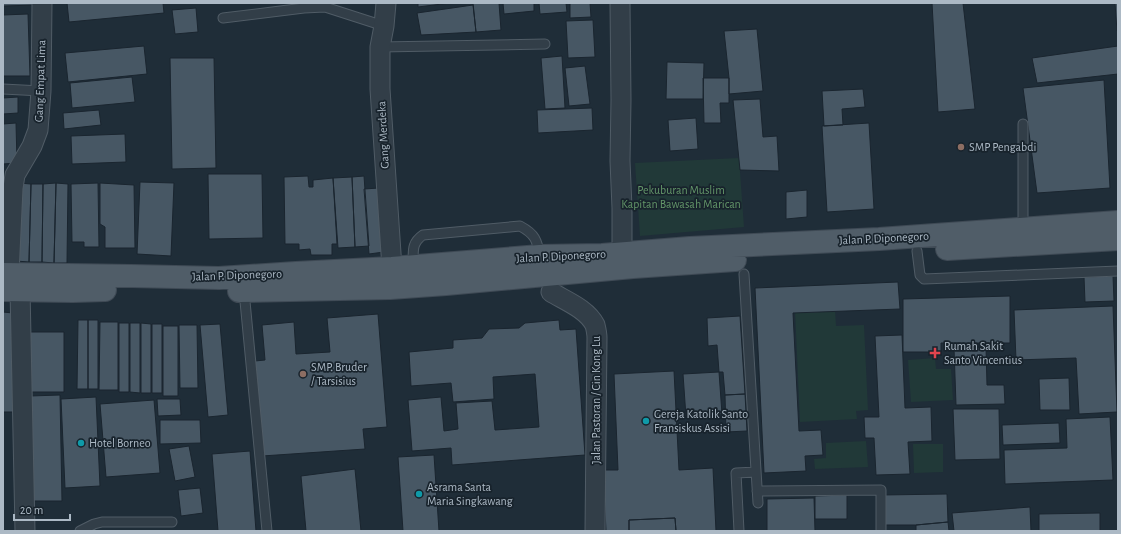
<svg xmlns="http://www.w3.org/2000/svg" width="1121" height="534" viewBox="0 0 1121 534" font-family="'Alegreya Sans',sans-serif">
<rect width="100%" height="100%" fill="#1f2d38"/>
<path fill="#213938" d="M739,158l5,69 -104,9 -5,-73z
M835,309l1,17 28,-1 4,85 -12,1 1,8 -57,3 -5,-112z
M935,358l1,11h15l2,31 -42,2 -3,-42z
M866,441l2,26 -53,2 -1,-10 12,-1v-15z
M913,444h30v28l-29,1z"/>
<path fill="#475764" stroke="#1a252f" d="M3,3h32v2l-32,1z
M67,3h96l1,10 -95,9z
M418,3h32l-32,4z
M473,3h26l2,27 -25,2z
M503,3h31v8l-30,3z
M539,3h27l1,9 -27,2z
M570,3h20l1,14 -21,1z
M932,3h31l12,106 -37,3z
M1115,3h3v27l-1,1z
M473,5l3,27 -55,3 -4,-22z
M196,8l2,24 -23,2 -3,-24z
M28,14l2,62h-27v-61z
M593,20l2,37 -27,1 -2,-37z
M757,29l6,62 -34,3v-16l-5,-47z
M144,46l3,28 -79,8 -3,-29z
M1118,46v28l-81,9 -5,-25z
M562,56l3,52 -20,1 -4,-51z
M170,58h44l2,110 -44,1z
M667,62l37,1 -1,36h-37z
M585,66l5,38 -21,2 -4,-38z
M132,77l3,25 -63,6 -2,-25z
M703,78h26v25h-9l1,20h-17z
M1104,80l6,108 -73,5 -14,-105z
M863,89l2,18 -23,2 1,16 -19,1 -2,-35z
M18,97v16l-15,1v-16z
M760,99l3,38 14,-1 2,35 -39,-1 -7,-70z
M592,108l1,22 -55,3 -1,-23z
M99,110l2,15 -37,4 -1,-16z
M696,118l2,31 -28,2 -2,-31z
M16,123l1,40 -14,1v-40z
M869,123l5,86 -47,3 -5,-86z
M125,134l1,28 -54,2 -1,-28z
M208,174h54l1,64 -54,1z
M308,176l1,11h4v-7l20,-2 4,66h-5v11h-21l-1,-6 -11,1v-6h-14l-1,-67z
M364,176l5,70 -14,1 -3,-70z
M352,177l3,70 -17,1 -5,-70z
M140,182l34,1 -3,73 -34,-2z
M18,183l13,1 -2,78 -13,-1z
M56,183l12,1 -1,79h-13z
M56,183l-2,80 -12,-1 1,-78z
M98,183l1,64h-15v-5h-12l-1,-58z
M100,183l34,2 1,63h-30v-21l-5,-3z
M31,184h12l-1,78h-13z
M379,188l5,64 -15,2 -5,-65z
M807,190v27l-21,2v-27z
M1113,276l1,25 -29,1 -1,-25z
M898,282l2,27 -107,4 6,118 22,-1 2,25 -18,1 1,15 -42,2 -9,-185z
M1010,296v47h-69v9h-38v-53z
M1113,306l4,106 -38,2 -3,-56 -60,2 -2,-50z
M3,312l10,1v99h-10z
M378,314l9,113 -24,2 2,20 -103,7 -7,-95 10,-1 -3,-35 32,-3 2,32 34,-2 -3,-34z
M740,316l5,78 -20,1 -2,-23h-4l-2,-27 -9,1 -1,-28z
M78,320h10v69h-11z
M88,320h10v69h-10z
M559,320l1,10 16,-1 9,126 -133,10 -1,-17 -39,3 -4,-51 33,-3 3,34 14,-2 -2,-26 36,-2 3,29 44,-3 -4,-53 -42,3 1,22 -41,3 -2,-19 -40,3 -2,-34 44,-4v-8l29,-2 7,-9 30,-1 6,-5z
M100,322h18v68h-19z
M119,323h10v69h-10z
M130,323h10v70l-10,-1z
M141,323l10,1v69h-10z
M152,324h10v69h-10z
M220,324l8,91 -20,2 -8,-92z
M179,325h18l1,63h-18z
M163,326h15v70h-15z
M28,332h36v60h-36z
M902,335l3,73 26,-1 1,34 -24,1 2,32 -34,1 -2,-37h-9l-1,-21h15l-4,-81z
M986,347l1,38h17l1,19 -49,1 -2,-57z
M674,371l5,99 34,-2 3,63h-40l-1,-13 -46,2v11h-23l-3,-61h15l-4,-96z
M719,372l3,42 -36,3 -3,-43z
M1069,378l1,32h-30l-1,-31z
M745,394l2,37 -21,1 -1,-37z
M60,395l2,106h-32v-105z
M96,397l4,89 -35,2 -4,-89z
M157,399h23l1,16 -23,1z
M154,400l6,73 -54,4 -6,-73z
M953,409h46l1,50 -45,1z
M1110,417l3,63 -108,4 -1,-34 63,-2 -1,-29z
M160,420h40l1,23 -41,1z
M1059,423l1,20 -57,2 -1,-20z
M189,446l6,31 -20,4 -6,-32z
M250,451l6,80h-38l-6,-77z
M434,455l5,76h-36l-5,-74z
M355,469l6,62h-55l-5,-55z
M200,488l3,25 -22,3 -3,-26z
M947,494l1,28 -32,3h-33l-1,-30z
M847,495v24h-32v-23z
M814,498l1,33h-48v-32z
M1030,507l1,24h-77l-2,-18z
M1100,513v18h-61v-17z
M675,518l1,13h-47v-11z
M948,522l1,9h-33v-6z"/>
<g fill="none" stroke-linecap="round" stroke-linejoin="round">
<g stroke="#505c66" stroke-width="11">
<path id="lane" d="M223,18l81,-10 21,-1 59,19
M380,47l165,-3
M3,89l38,2
M1023,124v105
M917,251l3,24 4,4 194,-8
M413,267c1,-14 -3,-23 10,-32l97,-9c15,8 17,14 20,30
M744,274l14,229
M244,291l23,240
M757,491l124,-1v41
M80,531l14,-7 8,-2h70
M739,531l-3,-58 20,-1"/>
</g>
<g stroke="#505c66" stroke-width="21">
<path id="street" d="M386,3l-2,23 -4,21v42l12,179
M620,3l1,97 -1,61 2,47v45
M9,274l4,-86 2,-13 17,-29 6,-16 3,-39 1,-88
M20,289l5,242
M551,292c15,9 36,17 44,33 1,4 2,8 2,13l-2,193"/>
</g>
<g stroke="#3f4a55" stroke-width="24">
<path id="primary" d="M947,249l171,-10
M3,274l129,2 87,2 77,-5 96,-5 148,-12 62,-1 88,-7 189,-9 239,-17
M3,290l70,1 32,-1
M239,291l151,-3 56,-4 187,-17 102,-7"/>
</g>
<use href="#lane" stroke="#323e48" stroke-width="9"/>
<use href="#street" stroke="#323e48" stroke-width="19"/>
<use href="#primary" stroke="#505d68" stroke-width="22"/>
</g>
<g fill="#8d6e63" stroke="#18232c" stroke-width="1.5">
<circle cx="961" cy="147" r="4"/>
<circle cx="303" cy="374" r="4"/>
</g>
<path fill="#e0444e" stroke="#18232c" stroke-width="1.5" d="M933 347h4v4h4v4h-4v4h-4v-4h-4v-4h4z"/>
<g fill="#0f9aa8" stroke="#18232c" stroke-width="1.5">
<circle cx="646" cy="421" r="4"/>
<circle cx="81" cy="443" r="4"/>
<circle cx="419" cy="494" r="4"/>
</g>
<g text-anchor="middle" stroke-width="3.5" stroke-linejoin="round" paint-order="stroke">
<g font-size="12" fill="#acb9c5" stroke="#18232c">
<text transform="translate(40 81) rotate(-88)" y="4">Gang Empat Lima</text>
<text transform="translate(383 135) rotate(-93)" y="4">Gang Merdeka</text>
<text transform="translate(884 238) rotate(-3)" y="4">Jalan P. Diponegoro</text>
<text transform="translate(561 256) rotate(-3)" y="4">Jalan P. Diponegoro</text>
<text transform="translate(237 275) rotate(-2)" y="4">Jalan P. Diponegoro</text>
<text transform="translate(596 400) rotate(-90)" y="4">Jalan Pastoran / Cin Kong Lu</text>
</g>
<g font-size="12" fill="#acb9c5" stroke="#18232c" text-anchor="start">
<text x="969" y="151">SMP Pengabdi</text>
<text x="944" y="350">Rumah Sakit<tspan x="944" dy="14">Santo Vincentius</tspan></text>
<text x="311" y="371">SMP. Bruder<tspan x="311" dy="14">/ Tarsisius</tspan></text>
<text x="654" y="418">Gereja Katolik Santo<tspan x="654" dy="14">Fransiskus Assisi</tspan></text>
<text x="89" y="447">Hotel Borneo</text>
<text x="427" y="491">Asrama Santa<tspan x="427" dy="14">Maria Singkawang</tspan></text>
</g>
<g font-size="12" fill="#639669" stroke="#18232c">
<text x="681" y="194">Pekuburan Muslim<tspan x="681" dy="14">Kapitan Bawasah Marican</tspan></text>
</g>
</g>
<rect width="1121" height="534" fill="none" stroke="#acb9c5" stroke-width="8"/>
<path d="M14 514v6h56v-6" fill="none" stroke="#acb9c5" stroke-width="2"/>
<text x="20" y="514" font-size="12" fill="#acb9c5" stroke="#18232c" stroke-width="3" paint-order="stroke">20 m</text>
</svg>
